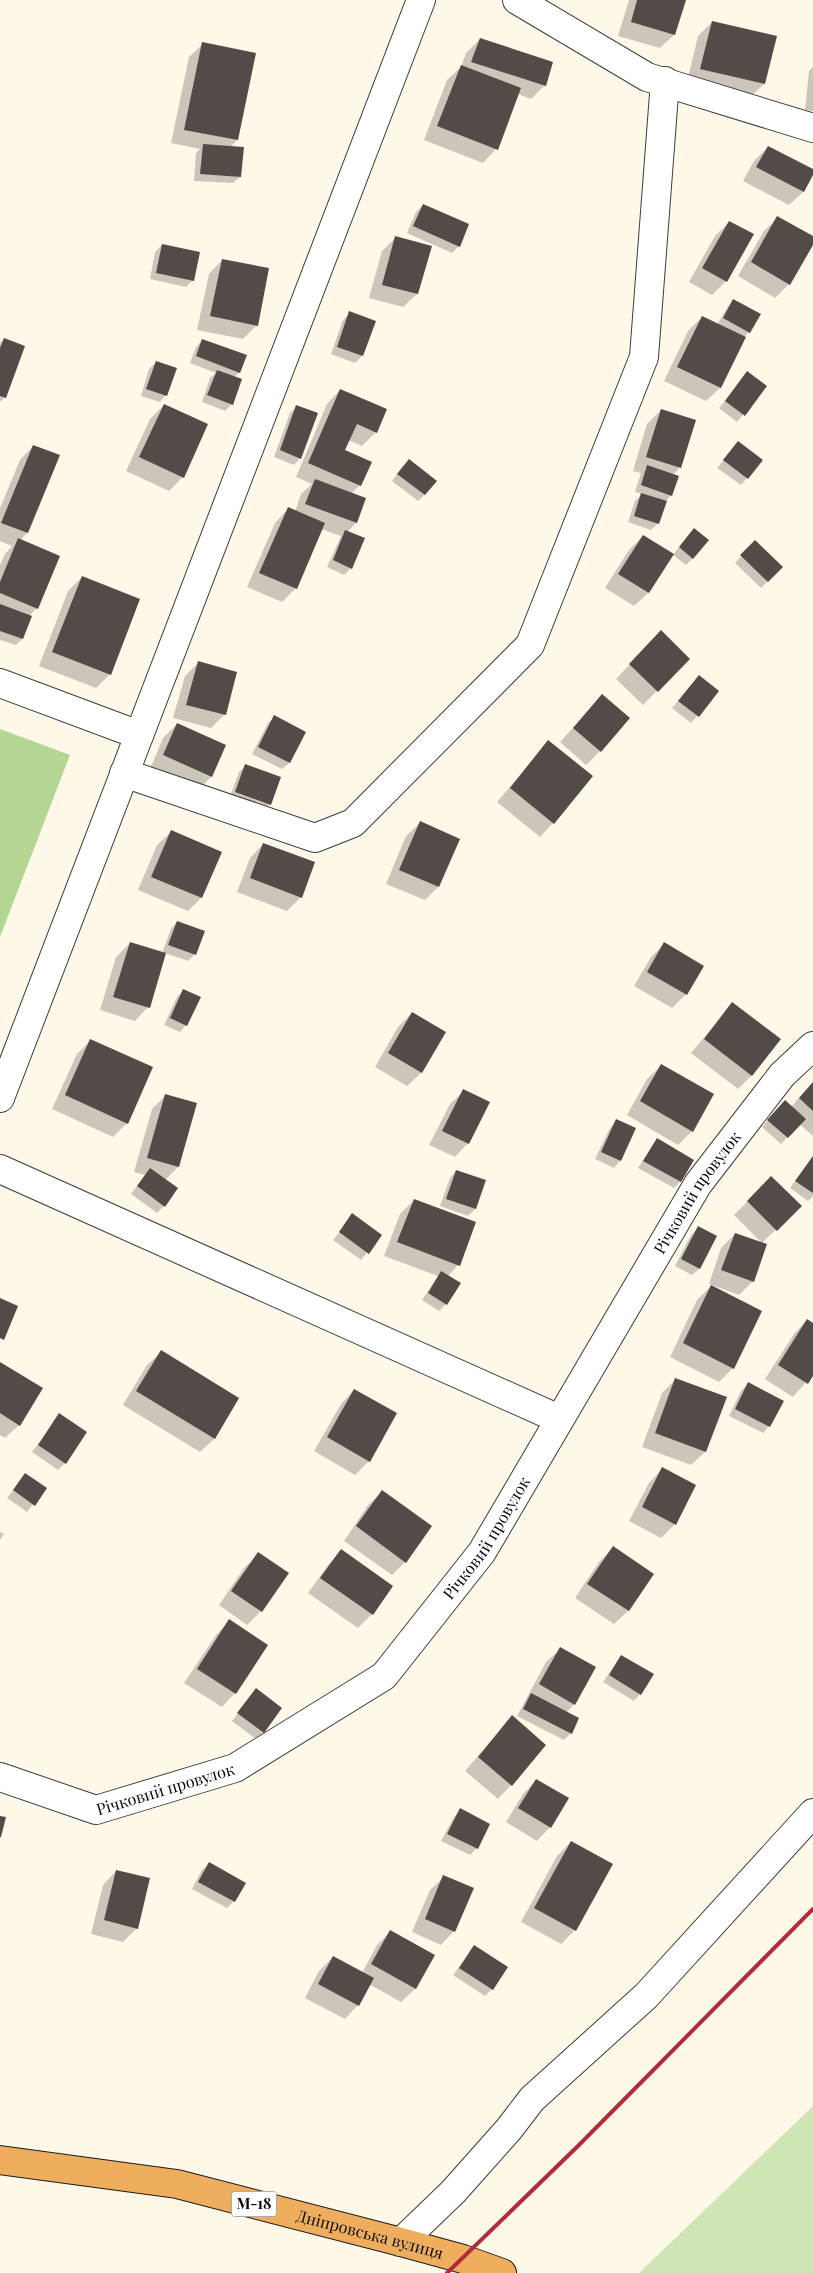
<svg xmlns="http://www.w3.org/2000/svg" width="813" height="2273" viewBox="0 0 813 2273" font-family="'Playfair Display',serif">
<rect width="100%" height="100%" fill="#fef8e8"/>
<path fill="#d0e5b5" d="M813,2106v167h-174z"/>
<path fill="#b5d595" d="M0,729l70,26 -70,182z"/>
<path fill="#0003" d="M629,0h56l-11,35 -14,13 -42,-12z
M712,22l52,62 -14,13 -63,-15 11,-46z
M480,39l65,46 -14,14 -13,-5 -22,55 -13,14 -59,-23 23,-60 14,-13 5,-14z
M203,44l34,96 -7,8 10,29 -7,6 -39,-2 2,-28 4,-4 -29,-6 18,-86z
M813,67v44l-8,-1 4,-39z
M768,147l45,24 -10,21 -14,13 -46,-24 11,-20z
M423,205l36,41 -7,7 -45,-20 9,-21z
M777,218l36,20v4l-24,42 -14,14 -37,-22 26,-45z
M729,222l-3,59 -14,14 -23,-13 26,-46z
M396,237l21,57 -14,13 -34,-9 13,-47z
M162,245l31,35 -7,7 -36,-8 5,-27z
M222,260l35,65 -14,14 -46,-9 12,-56z
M733,301l16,31 -5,5 -24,51 -14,13 -42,-20 24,-50 14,-14 15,8 10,-17z
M350,313l24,9 -12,34 -7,7 -24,-9 12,-34z
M4,339l1,58 -5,5v-59z
M202,340l37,32 -5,6 -2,26 -7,7 -23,-9 8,-24 6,-5 -26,-10 6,-16z
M156,362l10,33 -6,7 -19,-6 8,-27z
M748,373l17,14 -28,35 -18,-14z
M340,390l36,42 -14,14 -14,-6 -5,11 17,34 -9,9 13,5 -8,24 -9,9 4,36 -7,7 -17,-8 14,-31 -20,-7 -25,59 -14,14 -35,-15 28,-64 13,-14 7,3 6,-18 11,-10 -16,-7 31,-73z
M164,405l19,72 -14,14 -43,-20 24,-52z
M297,407l3,51 -6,7 -20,-8 16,-44z
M661,410l19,57 -7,8 -2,20 -5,6 -8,22 -7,7 -23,-8 7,-21 7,-7 -7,-2 6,-19 -8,-2 14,-47z
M738,443l23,17 -20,25 -24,-17z
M33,446l25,10 -31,77 -7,7 17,68 -8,8 -7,23 -6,6 -16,-5v-75l5,-11 7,-8 -12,-5v-33l20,-48z
M402,467l23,27 -7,7 -26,-20z
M643,536l29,18 -24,39 -14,13 -29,-18 24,-38z
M688,536l5,22 -7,7 -13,-10z
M755,542l26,25 -20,21 -26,-25z
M82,577l28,97 -14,14 -57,-22 29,-75z
M647,646l41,13 -45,46 -27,-26z
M198,663l27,51 -14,14 -38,-10 12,-42z
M699,676l19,15 -27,32 -19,-15z
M602,696l-2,55 -14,14 -26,-23z
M275,717l29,15 -15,31 -7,6 -30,-15 16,-31z
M177,724l34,53 -13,13 -48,-21 13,-31z
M548,742l5,81 -13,14 -43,-35z
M246,766l24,38 -7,7 -34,-12 10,-27z
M420,823l18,64 -13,13 -39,-16 20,-48z
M171,832l49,21 -19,45 -13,13 -50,-21 19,-45z
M263,844l38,53 -14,14 -50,-19 13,-34z
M177,922l18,32 -7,7 -23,-8 -17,54 -13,14 -35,-11 16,-53 14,-14 32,10 9,-24z
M664,944l39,22 -17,28 -14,14 -38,-22 17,-29z
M184,990l2,35 -6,7 -16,-7 13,-28z
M732,1004l19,72 -13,13 -47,-36z
M412,1013l33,20 -24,40 -14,13 -32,-19 23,-40z
M91,1040l36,83 -14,14 -61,-28 25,-55z
M661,1066l31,65 -14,14 -51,-30 20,-36z
M813,1082v54l-14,-12 -18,20 -19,-17 17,-19 12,-1z
M464,1091l4,52 -13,14 -26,-12 21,-41z
M166,1095l12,72 -13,13 -1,26 -7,7 -26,-19 14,-19 -11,-3 18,-63z
M616,1121l19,8 -15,32 -6,7 -19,-9 15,-31z
M657,1139l23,43 -6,6 -36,-20z
M813,1157v39l-5,5 -18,-13z
M456,1171l28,10 -9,28 -7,7 -28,-10 10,-28z
M771,1178l29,28 -38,37 -28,-28z
M414,1200l44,65 -10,11 -2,28 -7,7 -17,-11 16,-24 -54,-20 16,-42z
M353,1215l28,20 -20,25 -28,-20z
M698,1228l17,9 -16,32 -7,6 -17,-9 16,-31z
M735,1234l18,47 -14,14 -30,-11 12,-36z
M711,1286l50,25 -28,57 -14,14 -49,-25 27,-57z
M807,1320l6,4v50l-20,23 -28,-18 29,-45z
M161,1352l77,47 -24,40 -14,13 -77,-47 24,-40z
M0,1364l19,61 -14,13 -5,-3z
M676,1379l49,18 -20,55 -14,13 -49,-18 20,-54z
M748,1384l21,42 -6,7 -34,-17 12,-25z
M354,1390l15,71 -14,14 -41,-24 27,-47z
M60,1415l5,48 -7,7 -26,-18z
M662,1469l13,55 -14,14 -32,-17 20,-38z
M25,1475l20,14 -18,23 -20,-14z
M382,1492l23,70 -13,13 -48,-34 24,-36z
M0,1532l4,2 -4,6z
M613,1548l39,26 -24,37 -14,13 -39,-26 24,-36z
M341,1551l50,35 -19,28 -14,14 -50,-35 20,-28z
M258,1554l29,20 -26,37 -14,14 -28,-20 25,-37z
M229,1621l6,72 -13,14 -38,-24 32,-48z
M560,1649l14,55 -8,9 5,20 -7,7 -47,-24 29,-54z
M621,1656l19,38 -6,7 -31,-19z
M256,1690l7,42 -7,7 -24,-18z
M512,1717l-1,68 -13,14 -33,-28z
M536,1780l14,47 -13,14 -31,-19 17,-28z
M460,1810l17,38 -7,7 -29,-14 13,-24z
M571,1842l4,88 -14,14 -40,-22 36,-66z
M209,1864l35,19 -10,18 -7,7 -35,-19 10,-19z
M116,1871l21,57 -14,14 -32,-8 12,-49z
M444,1877l10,54 -13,14 -29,-13 18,-42z
M390,1932l43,24 -18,33 -14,13 -32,-18 -11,21 -13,14 -40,-21 14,-27 14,-14 29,16 15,-28z
M474,1947l18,42 -7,7 -32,-21z"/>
<path fill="#524b47" d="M637,0h49l-11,35 -44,-13z
M712,21l65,15 -12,48 -65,-15z
M480,38l73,24 -7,24 -75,-24z
M202,42l54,11 -18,87 -54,-10z
M461,65l60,23 -23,62 -61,-24z
M203,144l41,3 -3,30 -41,-3z
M768,146l45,23v6l-9,17 -48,-25z
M423,204l46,20 -9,23 -47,-21z
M777,216l36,20v9l-23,40 -39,-23z
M729,221l25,13 -27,48 -25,-14z
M395,236l37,10 -14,48 -36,-9z
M162,244l38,8 -6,29 -38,-8z
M222,259l47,9 -11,58 -48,-10z
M733,299l28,15 -11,19 -27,-15z
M349,311l27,10 -13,35 -26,-9z
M702,316l44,21 -25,51 -44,-21z
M4,338l21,8 -19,52 -6,-2v-48z
M202,339l45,16 -7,18 -44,-17z
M156,361l21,7 -10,28 -21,-7z
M217,370l25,9 -9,26 -26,-10z
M747,371l20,15 -22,30 -20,-15z
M340,389l47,20 -10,24 -20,-9 -12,26 27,12 -11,24 -53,-23z
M164,404l44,20 -24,54 -45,-21z
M296,405l22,8 -17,46 -21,-9z
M661,409l35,11 -15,48 -35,-11z
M738,441l25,19 -15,19 -25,-19z
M33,445l27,10 -32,78 -27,-10z
M409,459l28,22 -12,14 -28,-21z
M647,465l32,11 -7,20 -31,-11z
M315,479l51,19 -9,25 -52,-19z
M641,493l26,8 -8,23 -25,-8z
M288,507l37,16 -28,66 -38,-16z
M694,528l15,12 -16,19 -14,-12z
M345,530l20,8 -13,31 -19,-9z
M643,535l31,19 -25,39 -31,-19z
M18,538l42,18 -22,53 -38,-16v-11z
M755,540l28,27 -15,15 -28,-27z
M82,576l58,23 -29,76 -59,-23z
M0,604l32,12 -9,23 -23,-8z
M661,630l29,29 -32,33 -29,-28z
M198,661l39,11 -11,43 -40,-10z
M699,675l20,16 -20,26 -21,-16z
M602,694l28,24 -29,34 -28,-24z
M274,715l32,17 -16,31 -32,-16z
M177,723l49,22 -14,32 -49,-22z
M548,740l45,36 -39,48 -44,-36z
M245,764l36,13 -10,28 -36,-13z
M420,821l40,18 -21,48 -40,-17z
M171,830l51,22 -20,46 -51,-21z
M263,843l52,19 -13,36 -52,-20z
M177,921l28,10 -9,24 -28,-10z
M130,942l36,11 -16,55 -37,-11z
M664,942l40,24 -17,29 -40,-23z
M183,989l18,8 -14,29 -17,-8z
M732,1002l49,37 -29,37 -48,-37z
M412,1012l34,20 -24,41 -34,-20z
M90,1039l63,28 -25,57 -63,-29z
M661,1064l53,30 -21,38 -53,-31z
M813,1082v29l-14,-13z
M463,1089l27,13 -21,42 -27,-13z
M165,1094l32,9 -18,64 -32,-9z
M785,1100l21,19 -18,19 -21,-18z
M616,1119l20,9 -15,33 -20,-9z
M657,1138l37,22 -13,22 -38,-21z
M813,1156v37l-18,-12z
M150,1168l28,20 -13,19 -28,-21z
M456,1170l30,10 -10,29 -30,-10z
M771,1176l31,30 -25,25 -30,-30z
M414,1199l62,23 -16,44 -63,-24z
M352,1213l30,22 -13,19 -30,-22z
M698,1226l19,10 -17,33 -19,-10z
M735,1233l32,11 -13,38 -33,-12z
M441,1271l20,12 -14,22 -19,-12z
M711,1285l51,26 -28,58 -51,-26z
M0,1298l18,8 -14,34 -4,-2z
M807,1319l6,4v53l-5,8 -30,-19z
M161,1350l78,48 -24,41 -79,-48z
M0,1362l43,26 -23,38 -20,-13z
M675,1378l52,19 -21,55 -51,-19z
M748,1382l36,19 -14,26 -35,-18z
M354,1389l43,24 -27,49 -43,-25z
M59,1413l28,19 -21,32 -28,-19z
M662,1467l34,18 -20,40 -34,-18z
M25,1473l22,15 -12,18 -22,-16z
M382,1490l50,36 -26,37 -50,-37z
M613,1546l41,28 -25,37 -42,-27z
M341,1549l52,37 -20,29 -53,-37z
M258,1552l31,21 -27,39 -31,-21z
M229,1619l39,26 -32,49 -39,-25z
M560,1647l36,20 -21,38 -36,-21z
M621,1655l33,19 -13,21 -32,-20z
M256,1688l26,20 -18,25 -27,-20z
M531,1693l48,25 -7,16 -49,-25z
M512,1715l34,30 -34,41 -34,-29z
M536,1779l33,19 -18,30 -33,-20z
M460,1808l30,16 -12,25 -31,-15z
M0,1816l6,1 -5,20h-1z
M571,1841l42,23 -37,67 -42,-23z
M209,1862l37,21 -11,19 -37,-20z
M116,1870l34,8 -12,51 -34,-9z
M443,1875l31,13 -19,44 -30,-13z
M390,1930l45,25 -19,34 -45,-25z
M474,1945l34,22 -15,23 -34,-22z
M333,1956l41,22 -15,28 -41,-22z"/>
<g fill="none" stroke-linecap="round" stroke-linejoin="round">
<g stroke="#3d3d3d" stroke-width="30">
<g id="minor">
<path d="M517,0l130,77 166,51"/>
<path d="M0,683l139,52"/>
<path d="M124,773l191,65 38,-15 177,-178 114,-288 21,-276"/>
<path d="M0,1098l421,-1098"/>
<path d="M0,1169l559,250"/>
<path id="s1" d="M0,1777l96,33 139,-42 149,-92 98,-124 216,-368 84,-109 31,-29"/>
<path d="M401,2242l52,-50 56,-63 23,-30 114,-103 167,-183"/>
</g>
</g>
<g stroke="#1b1b1b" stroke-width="30">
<g id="trunk">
<path id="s2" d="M0,2160l177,24 224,58 62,17 39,14"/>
</g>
</g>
<use href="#minor" stroke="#fff" stroke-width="28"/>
<use href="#trunk" stroke="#eeae5e" stroke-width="28"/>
<path stroke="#b12b38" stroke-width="4" d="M447,2273l131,-127 235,-237"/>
</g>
<g text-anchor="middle" stroke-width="5" stroke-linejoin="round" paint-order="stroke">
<rect fill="#fff" stroke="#545454" stroke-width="1" x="231.5" y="2191.5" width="45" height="25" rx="4"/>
<g font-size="15" font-weight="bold" fill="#0a0a0a">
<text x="254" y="2209">М-18</text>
</g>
<g font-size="16" fill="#0a0a0a" stroke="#fff">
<text dy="6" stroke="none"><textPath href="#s1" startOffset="999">Річковий провулок</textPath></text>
<text dy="6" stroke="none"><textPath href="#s1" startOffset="594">Річковий провулок</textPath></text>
<text dy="6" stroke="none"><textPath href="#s1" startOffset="174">Річковий провулок</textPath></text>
<text dy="6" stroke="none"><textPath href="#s2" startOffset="378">Дніпровська вулиця</textPath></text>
</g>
</g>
</svg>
